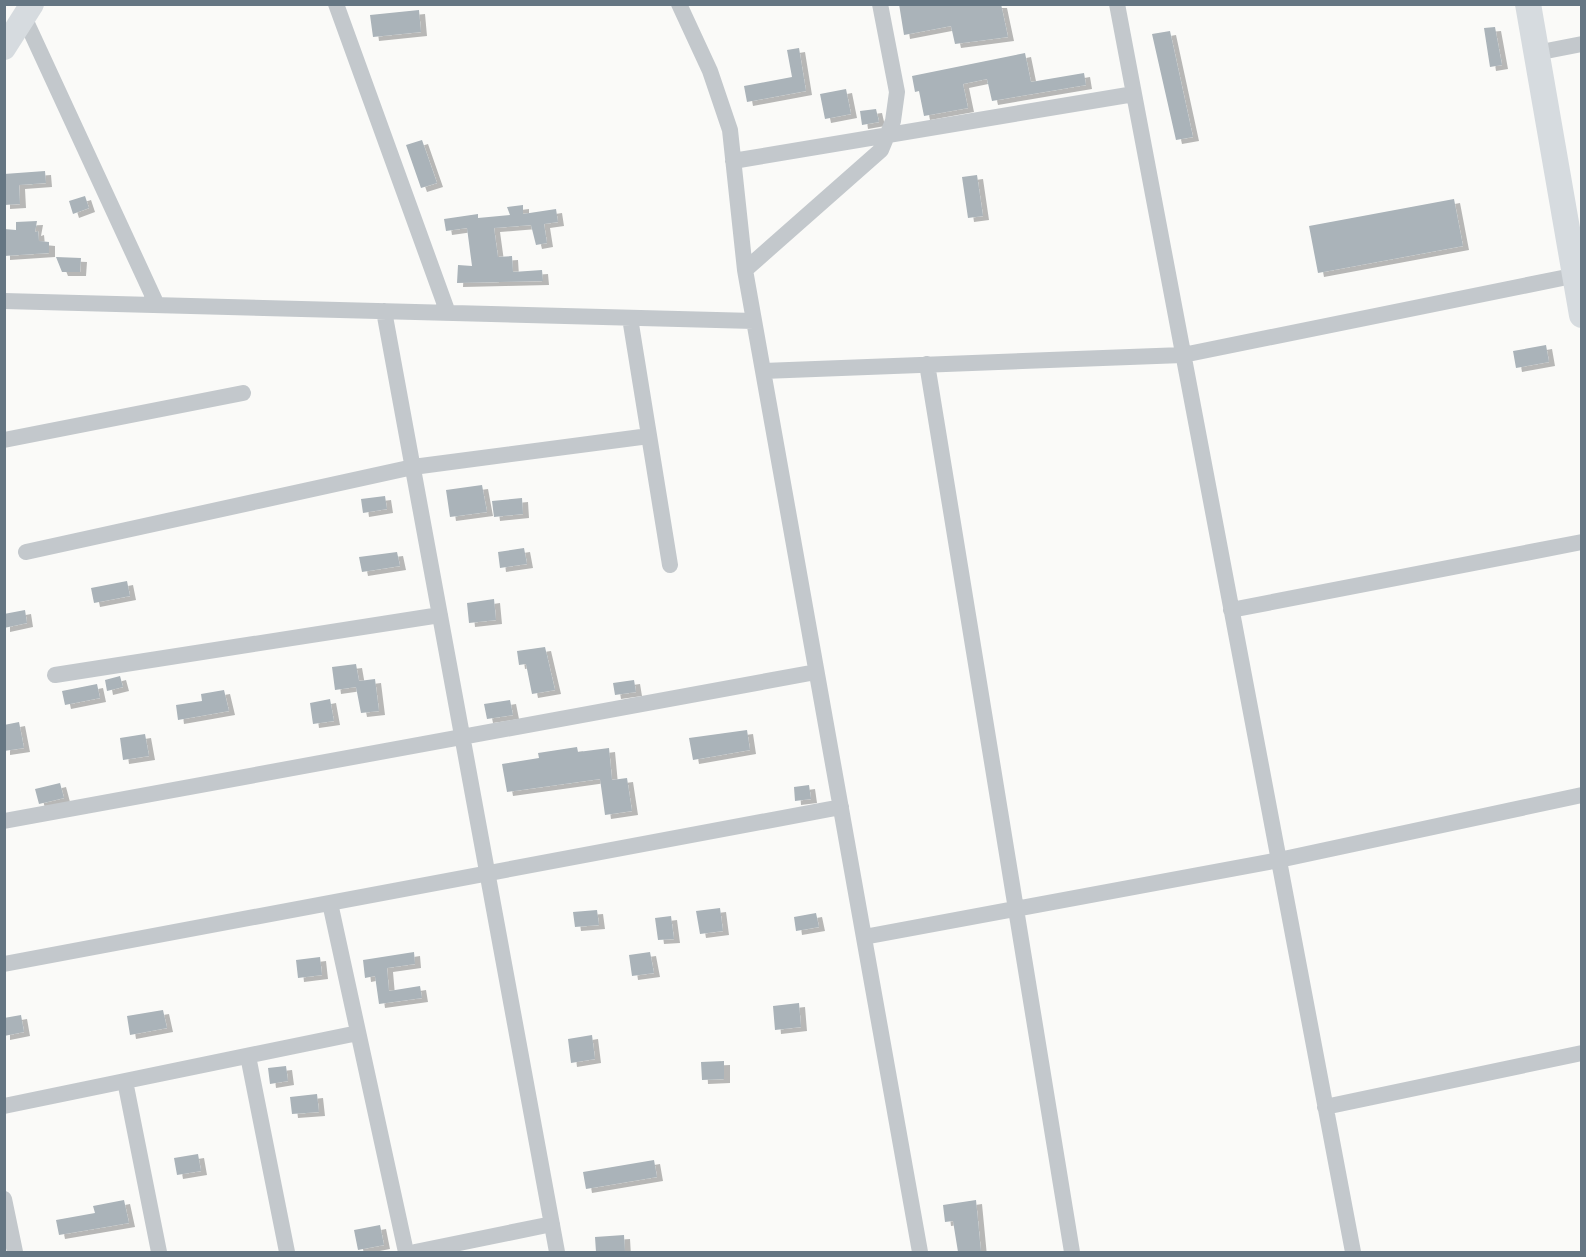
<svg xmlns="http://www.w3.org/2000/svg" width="1586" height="1257" viewBox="0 0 1586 1257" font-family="'Asap Condensed',sans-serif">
<defs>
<filter id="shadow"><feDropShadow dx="6" dy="4" stdDeviation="0" flood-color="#0004"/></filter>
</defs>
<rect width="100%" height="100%" fill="#fafaf8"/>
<path fill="#aab3b9" filter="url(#shadow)" d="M899,4h102l7,33 -53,7 -4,-18 -47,9z
M419,10l2,22 -48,5 -3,-22z
M1495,27l7,38 -12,2 -6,-39z
M1170,31l23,106 -17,3 -24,-106z
M799,48l7,43 -59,11 -3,-16 48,-9 -5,-27z
M1025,53l6,29 53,-9 2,12 -94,16 -5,-22 -24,5 5,24 -44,8 -5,-25 -4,1 -3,-16z
M846,89l5,25 -26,5 -5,-25z
M876,109l3,13 -17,3 -2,-14z
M422,140l15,43 -16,5 -15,-43z
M45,171l1,12 -27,2 1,19 -16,1v-31z
M977,175l6,41 -15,2 -6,-41z
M85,196l4,12 -16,6 -4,-13z
M1454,199l9,47 -145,27 -9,-47z
M523,205v9l33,-5 2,13 -14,2 3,19 -11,2 -5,-20 -37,3 4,29 14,-1 1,16 29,-2 1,11 -86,2 1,-18 14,1 -5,-38 -21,3 -2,-12 34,-5v4l32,-3 -3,-8z
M37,221l-2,11 3,-1 1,10 10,1v11l-45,3v-27l12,1v-8z
M56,257l25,1 -1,14h-18z
M1546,345l3,17 -33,6 -3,-17z
M482,485l5,27 -37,5 -4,-27z
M385,496l2,13 -24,4 -2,-14z
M522,498l1,16 -29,3 -2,-16z
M524,548l3,16 -27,4 -2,-16z
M397,552l3,14 -38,6 -3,-15z
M127,581l3,15 -36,7 -3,-15z
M494,599l2,21 -27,3 -2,-20z
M25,610l2,13 -23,5v-14z
M545,647l10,43 -23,4 -6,-30 -7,1 -2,-14z
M356,664l3,17 16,-2 4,32 -18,2 -5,-26 -21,3 -3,-23z
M120,676l3,11 -16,4 -2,-11z
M634,680l2,12 -21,3 -2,-12z
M97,684l3,14 -35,7 -3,-14z
M224,690l5,21 -51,9 -2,-15 26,-4 -1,-7z
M330,699l4,22 -21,3 -3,-21z
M510,700l3,15 -26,4 -3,-15z
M19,722l5,26 -20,3v-26z
M747,730l3,20 -57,10 -4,-22z
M145,734l4,22 -26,4 -3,-22z
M577,747l1,5 31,-4 3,32 15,-2 5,33 -27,4 -5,-36 -93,13 -5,-28 37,-6 -1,-5z
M60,783l4,15 -25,6 -4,-15z
M809,785l2,14 -16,2 -1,-14z
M720,908l3,23 -23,3 -4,-23z
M597,910l2,15 -24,2 -2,-15z
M816,913l3,14 -23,4 -2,-14z
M671,916l3,23 -16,1 -3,-22z
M414,952l1,12 -28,4 2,23 31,-5 2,12 -43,6 -4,-28 -10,2 -2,-18z
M650,952l4,21 -22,3 -3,-21z
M320,957l2,18 -24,3 -2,-18z
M799,1003l2,24 -26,3 -2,-24z
M163,1010l4,18 -37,7 -3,-19z
M21,1015l3,17 -20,4v-18z
M592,1035l3,24 -24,4 -3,-24z
M724,1061v18l-22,1 -1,-18z
M286,1066l2,15 -18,3 -2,-16z
M317,1094l2,18 -27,2 -2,-17z
M198,1154l3,17 -24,4 -3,-17z
M654,1160l3,17 -71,12 -3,-17z
M124,1200l5,23 -70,12 -3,-15 39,-7 -2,-7z
M976,1200l5,52h-23l-5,-31 -8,1 -2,-17z
M380,1225l4,20 -26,5 -4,-20z
M624,1235l1,17h-29l-1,-15z"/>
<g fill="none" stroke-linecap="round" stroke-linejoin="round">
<path stroke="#c3c8cc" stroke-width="16" d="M336,4l112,309
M679,4l31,67 20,59 15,140 175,982
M1117,4l236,1248
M24,17l133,288
M1536,53l46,-9
M733,161l401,-67
M745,270l136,-120 12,-29 4,-29 -17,-88
M4,301l750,20
M384,311l173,941
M630,318l40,247
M927,364l145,888
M763,371l420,-16 399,-81
M4,440l239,-47
M26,552l387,-85 236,-31
M1231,610l351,-68
M55,675l385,-60
M4,821l812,-149
M330,903l76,349
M864,937l415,-77 303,-65
M4,964l837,-157
M248,1056l39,196
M125,1081l34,171
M4,1106l354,-73
M1325,1107l257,-54
M4,1199l11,53
M415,1252l137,-28"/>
<path stroke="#d6dbdf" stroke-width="24" d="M4,48l28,-44"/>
<path stroke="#d6dbdf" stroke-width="26" d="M1528,4l54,311"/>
</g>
<rect width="1586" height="1257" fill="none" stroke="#657683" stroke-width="12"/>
</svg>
